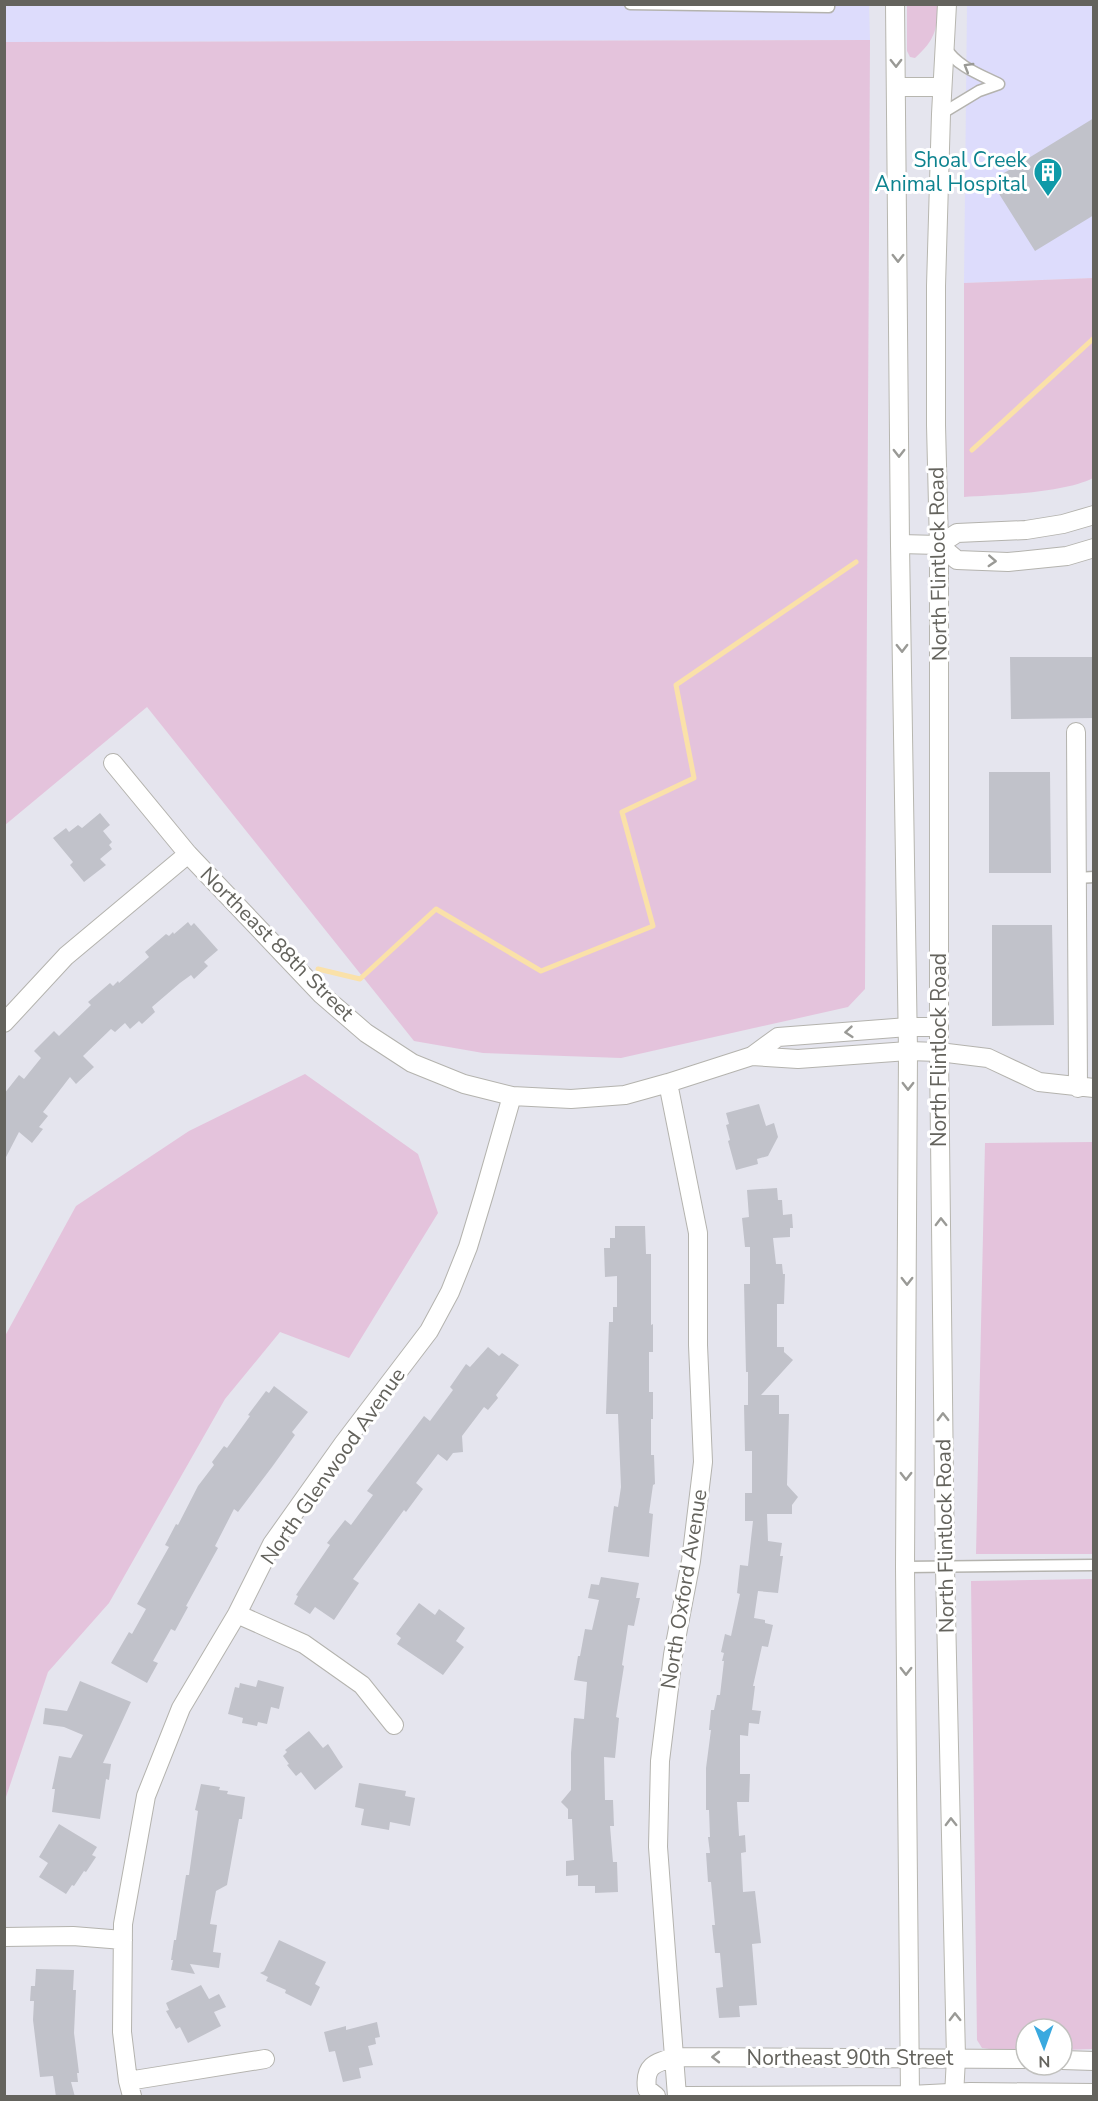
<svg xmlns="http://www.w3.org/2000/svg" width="1098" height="2101" viewBox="0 0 1098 2101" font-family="'Nunito Sans',sans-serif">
<rect width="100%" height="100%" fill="#e5e5ee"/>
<path fill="#dddcfc" d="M869,4l1,36 -865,2 -1,-37z
M967,5h126v273l-129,5z"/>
<path fill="#e4c3dc" d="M907,5h31c-1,25 -3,35 -23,53l-5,-1 -3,-6z
M870,40l-5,949 -17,18 -227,51 -138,-5 -69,-12 -267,-334 -142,118v-783z
M1093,278v200c-29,15 -94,17 -129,19v-214z
M305,1074l113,80 20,59 -89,145 -69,-26 -55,67 -116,204 -61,69 -43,128v-464l71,-130 113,-75z
M1093,1142v412h-117l9,-411z
M1093,1579v470l-31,1v-21h-36v21l-22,1 -22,-3 -5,-8 -6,-459z"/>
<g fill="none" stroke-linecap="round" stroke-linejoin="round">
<path stroke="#fae1a9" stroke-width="5" d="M972,450l122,-112
M318,969l42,10 76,-70 105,62 112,-45 -31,-114 72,-34 -18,-93 180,-123"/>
</g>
<path fill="#c1c2ca" d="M1094,118v97l-59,36 -44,-70z
M1010,657h84v61l-83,1z
M989,772h61l1,101h-62z
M100,813l10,12 -7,6 9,11 -3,3 3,4 -12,10 6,6 -22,17 -14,-17 3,-3 -20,-24 13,-10 3,4 9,-7 4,3z
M188,922l3,4 3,-3 24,27 -14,12 4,4 -14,13 -3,-4 -11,8 -28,24 3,5 -13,12 -3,-3 -9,8 -5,-6 -10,9 -4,-3 -28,27 11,11 -18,17 -6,-7 -27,35 5,4 -9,11 4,2 -11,14 -13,-11 -15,29v-67l15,-19 5,4 17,-21 -7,-7 20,-20 5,5 32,-31 -3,-3 22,-19 3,3 5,-5 1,2 30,-26 -4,-5 21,-18 3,2 4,-4 1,2z
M992,925h60l2,100 -62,1z
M759,1104l7,22 8,-3 4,14 -10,19 -11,3 1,5 -22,6 -8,-29 2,-1 -4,-15 3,-1 -3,-11z
M777,1188l1,12h4l1,15 9,-1 1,14h-3v9l-17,1 3,26h6l1,10h2l-1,30h-7v43h7v5l9,8 -32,35h18v19h10l-2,71 11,12 -6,8v9h-25l1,27 14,2 -2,13h3l-5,37 -20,-2 -4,27 11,2v3l8,2 -5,22 -6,-1 -9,40h2l-3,24 9,1 -2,13 -10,-1 -1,13 -8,-1v39h10l-1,28h-12l2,34 6,-1 1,17 -5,1 2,39 12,-1 6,52 -9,1 5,61 -18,1 1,11 -21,1 -3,-30 7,-1 -3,-34h-5l-3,-28h3l-4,-43h-3l-2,-29h4l-2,-16h2l-1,-27h-3v-42l5,-38h-2l2,-20h3l3,-15h3l4,-34h-2l2,-8 -3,-1 4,-18 6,2 9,-42 -3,-1 3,-28 8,1 5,-45h-8v-28h7v-42h-7l-1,-46h4v-33h-2l-2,-88h6v-37h-5l-3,-29 7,-1 -2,-27z
M615,1226h30l1,28h5v71l2,-1v28h-4v40h4v27h-2v36h3l1,29 -2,1 -4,28 4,1 -4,43 -41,-5 6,-46 4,1 3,-20 -3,-73h-12l3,-92h4v-15h4v-31l-12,1 -1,-29h6v-10h5z
M488,1347l11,9 3,-3 17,12 -23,30 2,3 -10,12 -4,-3 -22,29 1,16 -10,1 -6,8 -9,-7 -22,29 7,6 -17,23 -2,-2 -51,69 6,4 -25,37 -19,-13 -5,7 -16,-10 4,-8 -2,-1 34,-50 -3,-2 18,-23 6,5 22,-30 -6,-4 57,-75 6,5 23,-31 -3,-3 16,-23 4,3z
M274,1386l34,26 -16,20 3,3 -23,32 -34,45 -4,-3 -19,37 3,2 -32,58 2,1 -13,24 -4,-2 -18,32 5,2 -11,20 -36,-20 18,-31 3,2 14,-25 -9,-5 32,-57 -4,-2 11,-21 2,1 20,-39 16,-21 -2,-3 12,-16 3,2 23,-32 -2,-1 18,-24 3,2z
M601,1577l38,6 -3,15h4l-6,28 -6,-1 -6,40 2,1 -8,51 3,1 -4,40 -11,-1 1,43h8l1,26h-4l3,36h4l1,30 -23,1v-7h-17v-11l-12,1v-15l8,-1 -2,-41h-4v-10l-7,-7 10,-12v-37l3,-35 10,1 3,-37 -13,-2 4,-24h2l5,-27 7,1 7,-30 -11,-2 3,-14 8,1z
M419,1603l16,12 4,-6 26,19 -9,13 8,6 -21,28 -46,-31 4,-6 -5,-4z
M258,1680l26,7 -5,22 -8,-2 -4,17 -9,-2 -1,4 -15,-3 1,-5 -15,-4 7,-27 4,1 1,-5 16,4z
M80,1681l51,21 -28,61 8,1 -2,16 -3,-1 -6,40 -48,-7 3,-23h-3l7,-33 12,2 12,-23 -19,-8 -21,-3 2,-16 22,3z
M309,1731l14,17 5,-4 15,23 -28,23 -14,-18 -5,4 -9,-11 2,-1 -6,-8 4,-4 -2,-2z
M359,1783l47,8 -1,5 10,2 -5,28 -20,-4 -1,8 -28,-5 3,-16 -9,-2z
M201,1784l19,3 -1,3 9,1 -1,3 18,3 -3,22h-3l-12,66 -11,6 -6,33 7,1 -4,27 8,1 -2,15 -29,-4 5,10 -24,-4 2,-10h-2l3,-20h2l10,-65h3l9,-64 -3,-1z
M59,1824l38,23 -5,8 4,2 -10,15 -2,-1 -10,15 -2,-1 -6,9 -27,-17 9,-14 -9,-6z
M279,1940l47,22 -11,22 5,3 -9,19 -26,-13 1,-3 -20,-9 2,-4 -8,-4 4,-2z
M36,1969l38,1 -1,20h3l-2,43 5,40h-2l1,9h-7l4,15h-19l-3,-21 -13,1 -7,-57 1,-19h-4l1,-15h4z
M201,1985l8,14 10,-5 7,13 -12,5 7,14 -33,17 -8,-16 -4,2 -10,-18 3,-1 -3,-7z
M377,2022l3,15 -5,1 1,6 -8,2 5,19 -14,3 2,10 -18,4 -8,-31 -6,1 -5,-20 22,-6v4z"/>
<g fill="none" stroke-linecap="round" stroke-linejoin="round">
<g stroke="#b4b3ae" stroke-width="13">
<path id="service" d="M630,4l199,3v-3
M946,48c10,18 35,27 53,36
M941,114l38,-23 20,-7
M1077,878l17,-1
M905,1567l189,-2"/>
</g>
<g stroke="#b4b3ae" stroke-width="20">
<path id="minor" d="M1076,732l2,356
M113,763l75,91 134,141 44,38 46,30 52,21 48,12 59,3 54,-4 43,-12 84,-27 26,-19 130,-10h31
M4,1023l62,-67 122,-102
M752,1056l46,3 110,-8 31,1 49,6 51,24 55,6
M668,1083l30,150v112l5,117 -12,99 -18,94 -13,106 -2,86 19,249
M237,1614l67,30 58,41 32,40
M4,1937l69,-1 50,4
M1062,2060l32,1
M128,2081l137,-22
M132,2096l-4,-15 -6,-49 1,-108 23,-128 35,-88 56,-94 35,-70 71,-100 86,-113 21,-39 18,-45 16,-53 28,-98
M656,2096l-9,-7c-3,-23 7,-26 28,-32l351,2
M687,2096l223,-1 60,-3 124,1"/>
</g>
<g stroke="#b4b3ae" stroke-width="20">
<path id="tertiary" d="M900,544l39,1 18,-12 69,-3 37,-6 31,-9
M939,545l18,15 51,2 59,-6 27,-8"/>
</g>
<g stroke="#b7b6af" stroke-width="20">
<path id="secondary" d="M895,4l5,540 8,507 -3,516 5,529
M947,4l-6,110 -5,172v139l3,120v507l6,516 11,490 -2,38
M896,87h46"/>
</g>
<use href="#service" stroke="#fff" stroke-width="10"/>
<use href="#minor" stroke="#fff" stroke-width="18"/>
<use href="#tertiary" stroke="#fff" stroke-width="18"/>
<use href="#secondary" stroke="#fff" stroke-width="18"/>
</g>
<defs><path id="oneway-chevron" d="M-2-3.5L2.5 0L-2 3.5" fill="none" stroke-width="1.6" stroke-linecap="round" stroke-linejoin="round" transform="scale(1.5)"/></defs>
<g stroke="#9a9a96">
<use href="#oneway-chevron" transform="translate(896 63) rotate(89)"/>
<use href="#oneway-chevron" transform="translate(968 67) rotate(-149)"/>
<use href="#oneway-chevron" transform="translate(898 258) rotate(90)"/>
<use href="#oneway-chevron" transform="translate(899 453) rotate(90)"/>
<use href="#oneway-chevron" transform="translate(992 561) rotate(3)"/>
<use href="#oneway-chevron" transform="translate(902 648) rotate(89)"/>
<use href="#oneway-chevron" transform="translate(849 1032) rotate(175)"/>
<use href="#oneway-chevron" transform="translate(908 1086) rotate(90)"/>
<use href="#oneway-chevron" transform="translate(941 1222) rotate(-91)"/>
<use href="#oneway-chevron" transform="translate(907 1281) rotate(90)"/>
<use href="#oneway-chevron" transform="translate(943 1417) rotate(-91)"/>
<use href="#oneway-chevron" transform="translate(906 1476) rotate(90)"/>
<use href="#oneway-chevron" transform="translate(906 1671) rotate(90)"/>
<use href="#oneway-chevron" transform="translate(951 1822) rotate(-91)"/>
<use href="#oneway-chevron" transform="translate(955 2017) rotate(-91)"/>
<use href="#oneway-chevron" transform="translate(716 2057) rotate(180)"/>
</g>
<defs>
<g id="building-pin" transform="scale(1.5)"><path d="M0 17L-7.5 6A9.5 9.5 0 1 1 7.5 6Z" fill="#0f9aa8" stroke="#fff"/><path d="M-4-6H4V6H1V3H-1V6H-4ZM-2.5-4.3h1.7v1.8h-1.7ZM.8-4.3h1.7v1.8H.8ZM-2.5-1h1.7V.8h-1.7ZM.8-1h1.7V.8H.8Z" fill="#fff"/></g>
</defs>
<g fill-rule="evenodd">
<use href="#building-pin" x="1048" y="172"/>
</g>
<g text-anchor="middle" stroke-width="6" stroke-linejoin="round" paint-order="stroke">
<g font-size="21" fill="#0d838f" stroke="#fff" text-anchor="end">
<text x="1027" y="167">Shoal Creek<tspan x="1027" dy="24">Animal Hospital</tspan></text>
</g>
<g font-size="21" fill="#64635d" stroke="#fff">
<text transform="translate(938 564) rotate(-91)" y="7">North Flintlock Road</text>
<text transform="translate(277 944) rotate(45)" y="7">Northeast 88th Street</text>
<text transform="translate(939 1050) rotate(-90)" y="7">North Flintlock Road</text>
<text transform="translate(333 1466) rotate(-55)" y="7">North Glenwood Avenue</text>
<text transform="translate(945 1536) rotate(-91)" y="7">North Flintlock Road</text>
<text transform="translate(684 1589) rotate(-81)" y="7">North Oxford Avenue</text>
<text x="850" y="2065">Northeast 90th Street</text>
</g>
</g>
<rect width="1098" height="2101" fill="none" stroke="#64635d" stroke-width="12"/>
<g transform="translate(1044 2047) rotate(179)"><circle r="28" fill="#ffffff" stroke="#c1c1be" stroke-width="1.5"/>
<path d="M0-4.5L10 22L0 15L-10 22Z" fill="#3aa9df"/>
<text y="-9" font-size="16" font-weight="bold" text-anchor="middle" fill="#64635d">N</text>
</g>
</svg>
